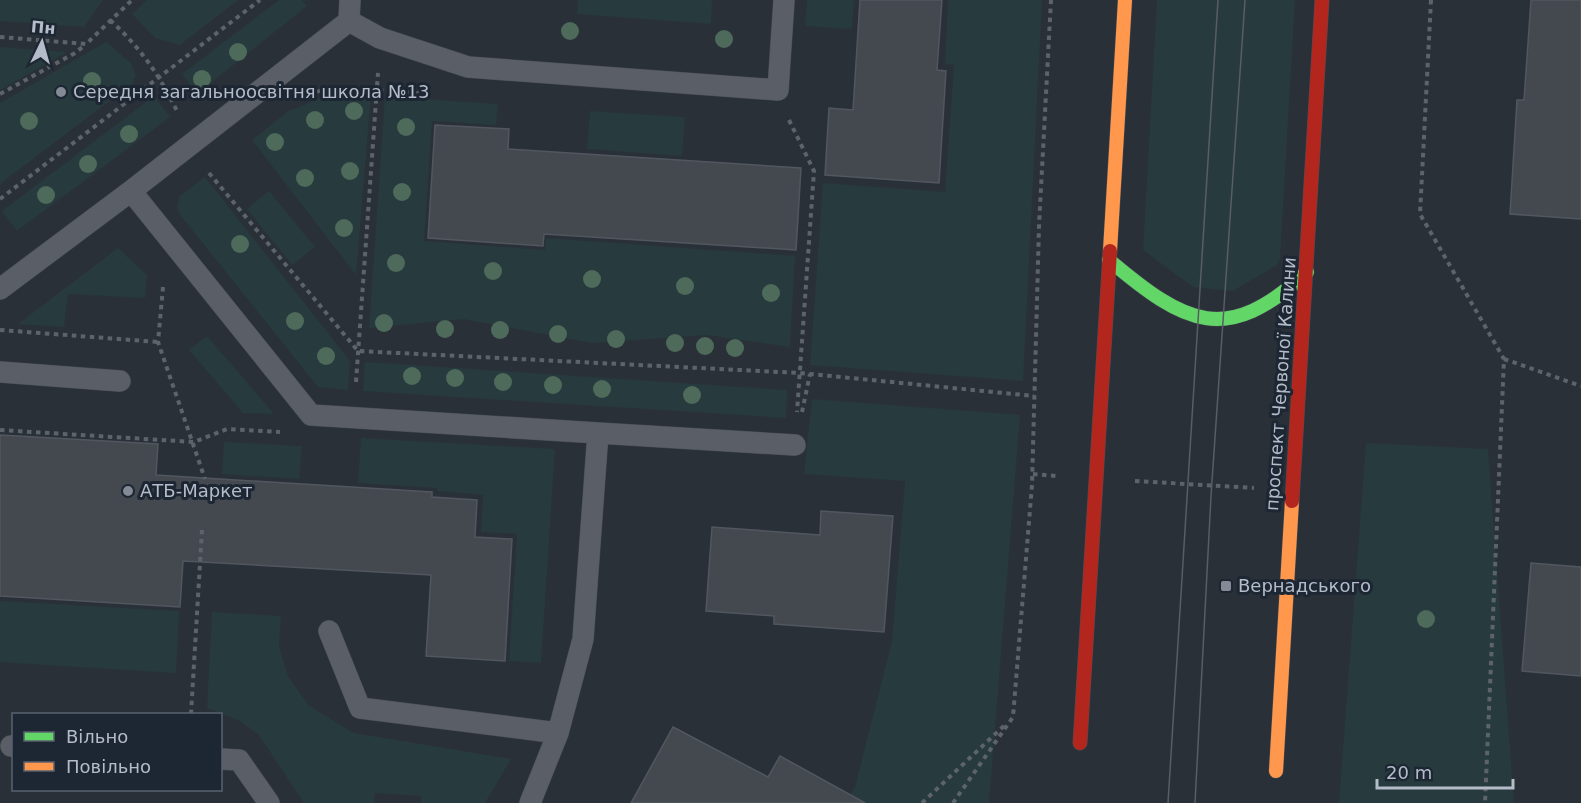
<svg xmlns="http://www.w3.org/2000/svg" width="1581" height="803" viewBox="0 0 1581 803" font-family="'DejaVu Sans',sans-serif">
<rect width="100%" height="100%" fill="#2a3038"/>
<path fill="#273a3e" d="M0,0h103l-19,27 -84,-6z
M147,0h91l-58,45 -25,-7 -23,-24z
M279,0h23l5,6 -110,88 -15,-20z
M578,0h134l-1,24 -134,-10z
M807,0h47l-2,29 -47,-3z
M948,0h94l-19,381 -213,-16 13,-182 122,9 9,-127 -9,-1z
M1157,0h138l-15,259 -3,6 -44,26 -40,-4 -50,-37z
M106,42l25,21 5,12 -4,9 -132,100v-81z
M0,47l67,5 -67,38z
M329,94l42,1 -15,180 -104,-135 35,-28z
M154,96l16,21 -153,114 -15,-20z
M385,97l113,7 -2,21 -64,-4 -8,120 121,9 1,-12 249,18 -5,91 -84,-12 -114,8 -129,-24 -94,9z
M590,111l95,6 -3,39 -95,-7z
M205,177l145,184 -2,29 -30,-3 -137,-171 -4,-9 3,-11z
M269,191l46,56 -23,18 -45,-56z
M118,248l29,27 -2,23 -77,-4 -4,33 -46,-3z
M207,336l67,78 -31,-1 -54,-63z
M365,362l422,28 -1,28 -423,-27z
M812,399l208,16 -31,388h-143l9,-16 37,-146 13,-160 -101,-7z
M361,438l194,11 -14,214 -32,-2 8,-127 -36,-2 2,-37 -45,-4 -1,-3 -79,-5z
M224,442l78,4 -3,33 -77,-5z
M1366,443l122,6 26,354h-175z
M0,601l179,10 -3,62 -176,-11z
M212,612l69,4 -2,31 9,29 21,30 45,27 157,26 -26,44h-64v-7l-46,-3 -1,10h-70l-45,-68 -19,-14 -33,-13z"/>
<path fill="#444950" stroke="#52575f" stroke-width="1.5" d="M860,0h82l-5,70 9,1 -7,112 -114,-8 4,-67 24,2z
M1531,0h50v219l-71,-5 7,-114h7z
M435,125l74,4 -1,20 293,19 -5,82 -252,-16 -1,12 -115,-8z
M0,435l158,9 -2,31 276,17v5l45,3 -2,37 37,2 -7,122 -79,-5 5,-81 -248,-14 -3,46 -180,-11z
M821,511l72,5 -9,116 -110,-8v-8l-68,-5 6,-84 108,8z
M1531,563l50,4v109l-59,-5z
M673,727l95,50 12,-21 85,47h-234z"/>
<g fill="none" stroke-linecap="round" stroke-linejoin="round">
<g stroke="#484c53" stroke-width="22">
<path id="lane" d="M349,21l31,17 88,29 310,23 6,-90
M131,191l180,224 287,18 -15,206 -25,94 -28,70
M0,289l131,-98 218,-170 1,-21
M0,372l120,9
M598,433l197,12
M329,631l31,77 198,25
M11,746h3
M220,759l19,1 30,43"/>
</g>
<g stroke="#484c53" stroke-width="15">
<path id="fast" d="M1109,260c76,64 117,87 198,12"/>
</g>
<g stroke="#484c53" stroke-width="15">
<path id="slow" d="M1110,251l15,-251
M1276,771l16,-270"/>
</g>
<g stroke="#484c53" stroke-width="15">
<path id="jam" d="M1292,501l30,-501
M1080,743l30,-492"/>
</g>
<path stroke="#5d636a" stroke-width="4" stroke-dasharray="4.5 4.5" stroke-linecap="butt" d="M1431,0l-11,214 84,145 -19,444
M110,20c31,28 50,56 68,93
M0,37l86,7 46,-44
M317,92l12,-5 102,7
M0,94l75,-41 10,-8
M789,120l25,51 -17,241
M209,173l149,178 442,22 234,23
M0,199l260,-199
M163,287l-5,55 47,137
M0,330l158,12
M1504,359l77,27
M356,382l22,-309
M802,412l8,-38
M0,430l194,12 33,-13 53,3
M1033,474l23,2
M1135,481l119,7
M191,714l11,-184
M922,803l85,-80
M953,803l60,-86 19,-232 7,-259 12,-226"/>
<use href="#lane" stroke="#5a5e66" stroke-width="21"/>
<use href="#fast" stroke="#63d668" stroke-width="14"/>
<use href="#slow" stroke="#ff974d" stroke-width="14"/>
<use href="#jam" stroke="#b3261e" stroke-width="14"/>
<path stroke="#595d64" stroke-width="1.5" d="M1168,803l50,-803
M1195,803l16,-307 34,-496"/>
</g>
<g fill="#4e6a5a">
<circle cx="570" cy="31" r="9"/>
<circle cx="724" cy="39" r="9"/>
<circle cx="238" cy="52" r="9"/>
<circle cx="202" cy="79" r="9"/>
<circle cx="92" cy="81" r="9"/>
<circle cx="354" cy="111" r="9"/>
<circle cx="315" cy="120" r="9"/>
<circle cx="29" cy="121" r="9"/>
<circle cx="406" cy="127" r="9"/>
<circle cx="129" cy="134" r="9"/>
<circle cx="275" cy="142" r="9"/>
<circle cx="88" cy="164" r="9"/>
<circle cx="350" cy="171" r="9"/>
<circle cx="305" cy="178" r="9"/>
<circle cx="402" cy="192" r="9"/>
<circle cx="46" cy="195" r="9"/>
<circle cx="344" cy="228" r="9"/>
<circle cx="240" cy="244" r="9"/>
<circle cx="396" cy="263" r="9"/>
<circle cx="493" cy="271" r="9"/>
<circle cx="592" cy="279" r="9"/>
<circle cx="685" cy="286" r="9"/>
<circle cx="771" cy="293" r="9"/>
<circle cx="295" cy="321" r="9"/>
<circle cx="384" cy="323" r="9"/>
<circle cx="445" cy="329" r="9"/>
<circle cx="500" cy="330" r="9"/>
<circle cx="558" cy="334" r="9"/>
<circle cx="616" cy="339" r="9"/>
<circle cx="675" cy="343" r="9"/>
<circle cx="705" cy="346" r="9"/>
<circle cx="735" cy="348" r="9"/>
<circle cx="326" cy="356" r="9"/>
<circle cx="412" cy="376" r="9"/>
<circle cx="455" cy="378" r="9"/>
<circle cx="503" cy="382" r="9"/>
<circle cx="553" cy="385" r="9"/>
<circle cx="602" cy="389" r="9"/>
<circle cx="692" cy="395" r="9"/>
<circle cx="1426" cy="619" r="9"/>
</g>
<g fill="#848b96" stroke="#1d2633" stroke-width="2">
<circle cx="61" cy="92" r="6"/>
<circle cx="128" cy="491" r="6"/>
<rect x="1220" y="580" width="12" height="12" rx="3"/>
</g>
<g text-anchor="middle" stroke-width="6" stroke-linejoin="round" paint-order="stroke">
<g font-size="18" fill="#b4bcc9" stroke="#1d2633" text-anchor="start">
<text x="73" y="98">Середня загальноосвітня школа №13</text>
<text x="140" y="497">АТБ-Маркет</text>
<text x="1238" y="592">Вернадського</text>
</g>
<g font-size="18" fill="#b4bcc9" stroke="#1d2633">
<text transform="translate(1281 384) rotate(-86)" y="6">проспект Червоної Калини</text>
</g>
</g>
<rect x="12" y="713" width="210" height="78" fill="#1d2633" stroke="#59626f" stroke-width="1.5"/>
<rect x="24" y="732" width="30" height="9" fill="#63d668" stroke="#59626f" stroke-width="1.5"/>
<text x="66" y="743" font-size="18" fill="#b4bcc9">Вільно</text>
<rect x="24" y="762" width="30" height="9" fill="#ff974d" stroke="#59626f" stroke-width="1.5"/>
<text x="66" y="773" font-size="18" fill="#b4bcc9">Повільно</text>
<g transform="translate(42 42) rotate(5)" stroke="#1d2633" stroke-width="4.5" paint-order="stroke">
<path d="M0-4.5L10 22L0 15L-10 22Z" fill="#b4bcc9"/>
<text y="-9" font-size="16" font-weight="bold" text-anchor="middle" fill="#b4bcc9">Пн</text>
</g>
<path d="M1377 779v9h136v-9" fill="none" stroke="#b4bcc9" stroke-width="3"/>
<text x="1386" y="779" font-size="18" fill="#b4bcc9" stroke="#1d2633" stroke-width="4.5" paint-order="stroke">20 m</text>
</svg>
